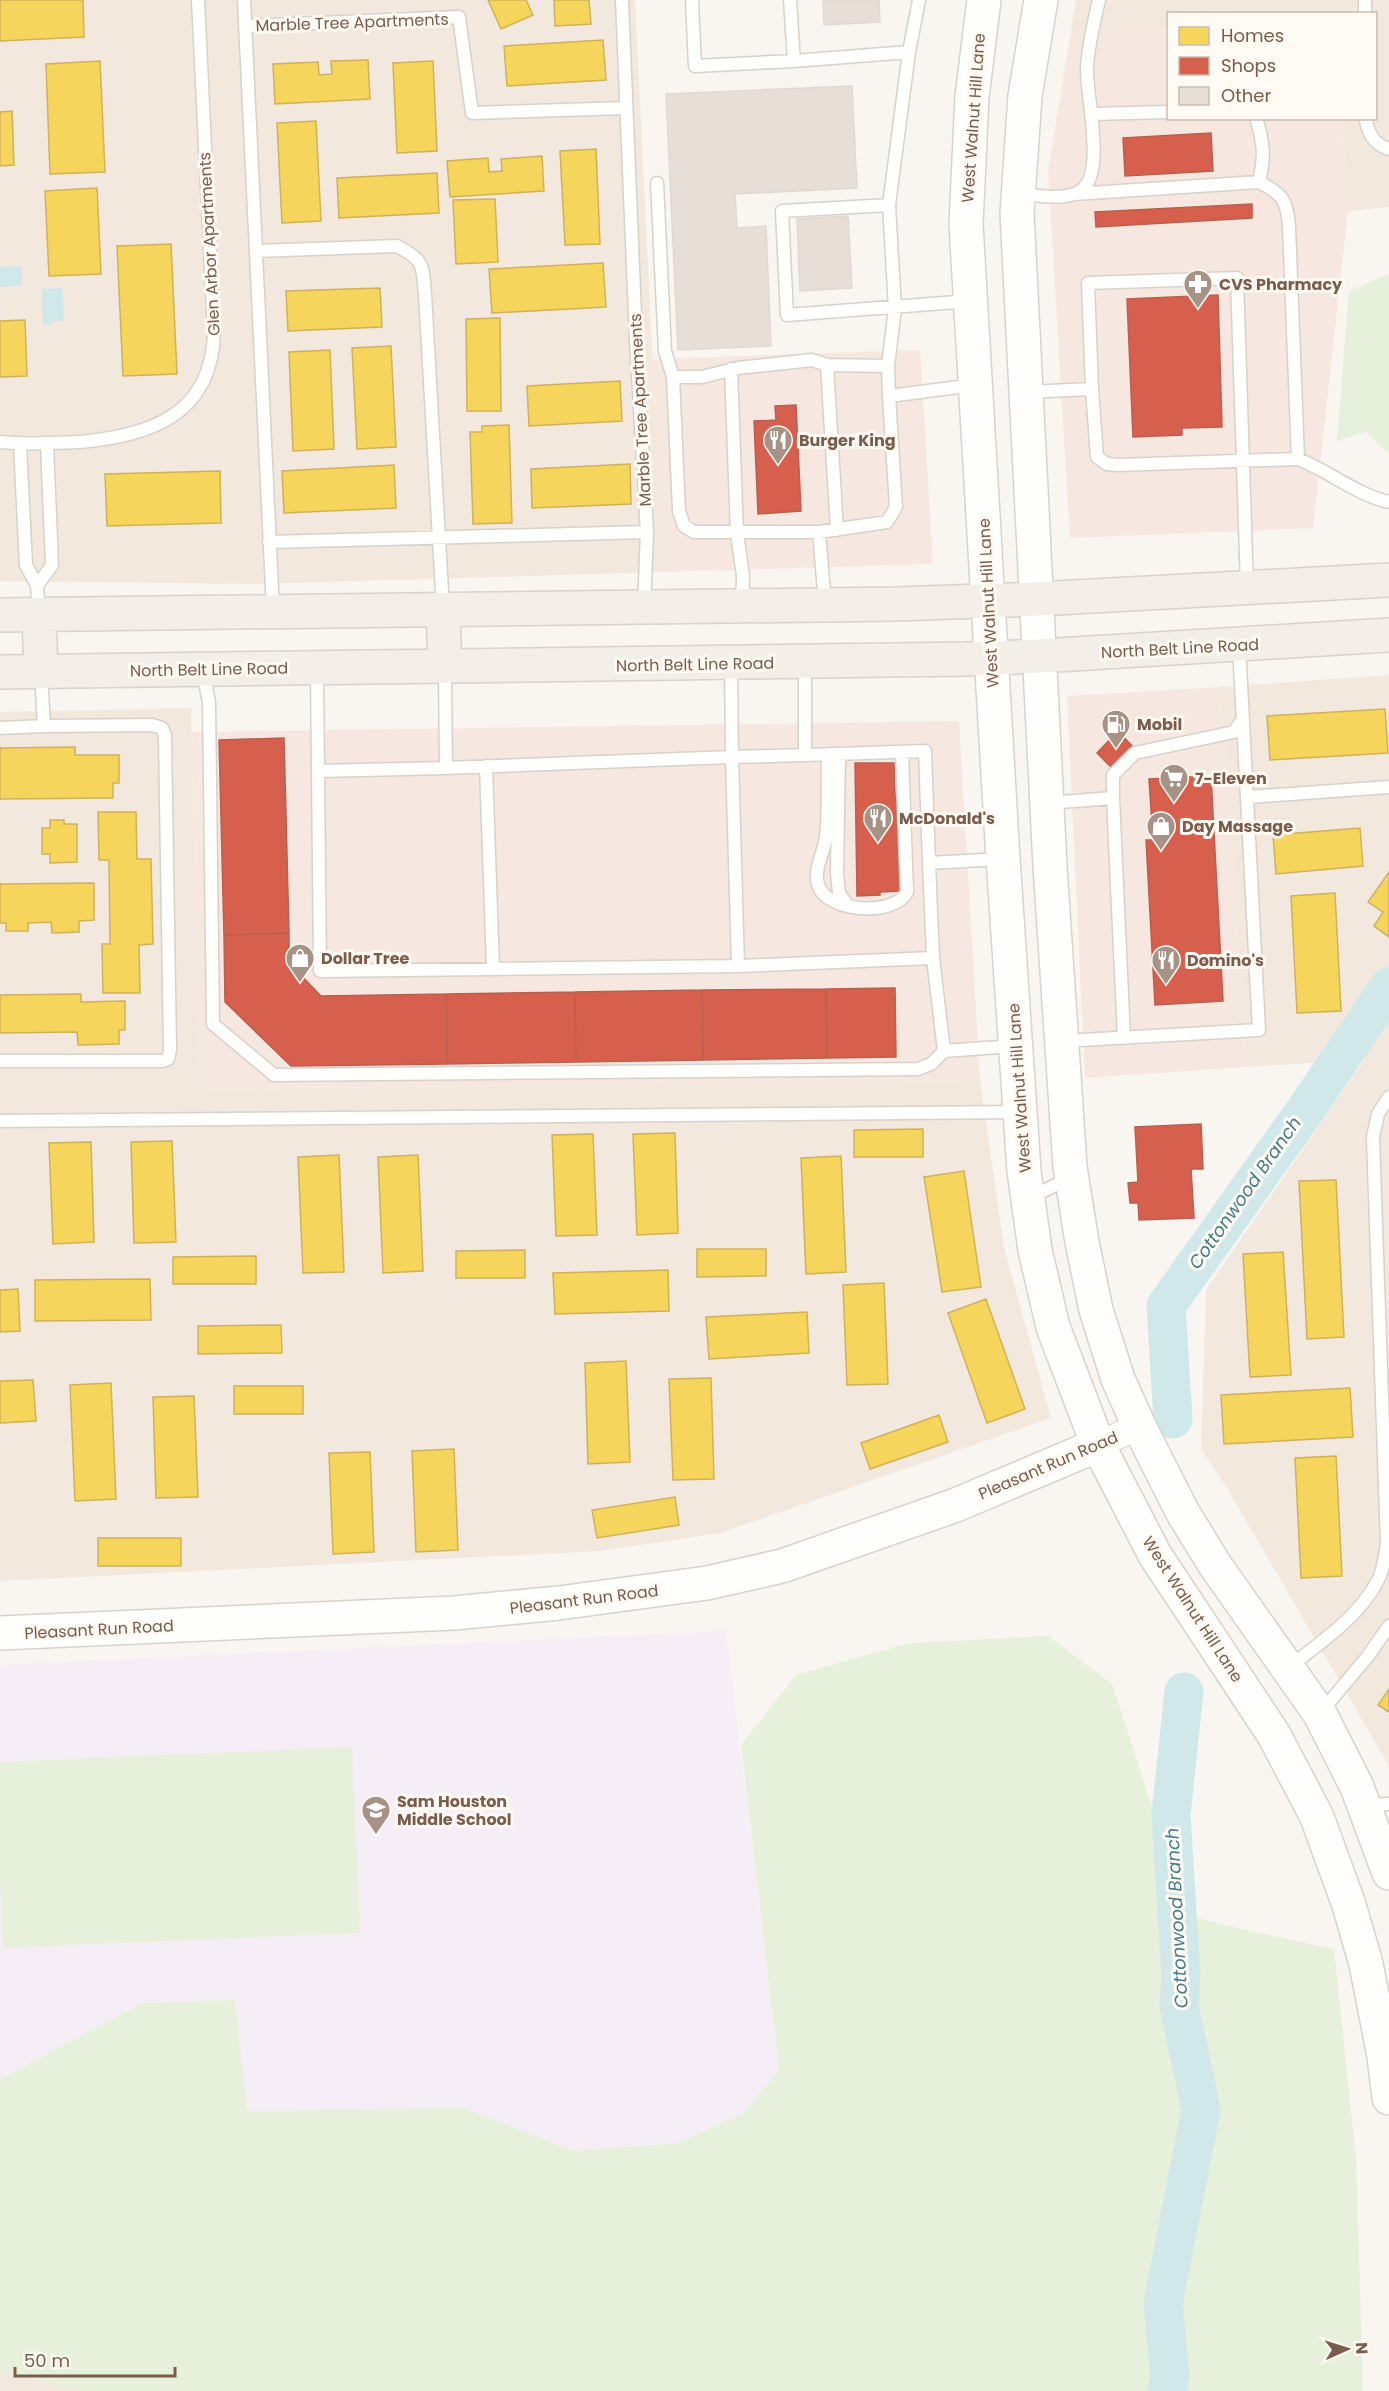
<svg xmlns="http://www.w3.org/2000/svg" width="1389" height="2391" viewBox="0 0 1389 2391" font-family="Poppins,sans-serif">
<rect width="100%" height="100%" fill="#f9f5f0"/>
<path fill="#f2e8de" d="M0,0h635l28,572 -405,12 -258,-3z
M1076,0h313v207l-41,4 -6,-92 34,-1v-104h-208v15l-97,1z
M1389,675v1091l-162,-278 -26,-39 5,-159 159,-231 -118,8 -27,-380z
M191,708l9,381 780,-9 24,168 47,170 -331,115 -119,18 -601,30v-869z
M0,2370l80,21h-80z"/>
<path fill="#f6e8e1" d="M1168,29v89l174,1 6,92 -35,317 -243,10 -22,-368 23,-140z
M920,350l13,214 -270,8 -11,-213z
M1220,687l27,380 -162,11 -18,-382z
M959,721l21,359 -781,9 -7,-357z"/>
<path fill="#f6eef6" d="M726,1631l53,439 -36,44 -65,29 -103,8 -111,-43 -217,3 -12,-111 -92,3 -143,76v-414z"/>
<path fill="#e7f0db" d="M1389,274v180l-23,-22 -29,9 12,-150z
M1048,1636l64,48 43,132 23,97 76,19 80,17 22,210 7,232h-1283l-80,-21v-291l143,-76 92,-3 12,111 217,-3 110,43 104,-8 65,-29 36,-44 -38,-325 55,-70 114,-32z
M352,1747l8,186 -357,15 -3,-70v-116z"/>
<path fill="#d0e8ea" d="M21,266l1,20 -22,1v-20z
M62,288l2,33h-12l-1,4h-8l-1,-36z"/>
<path fill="#f6d55c" stroke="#d1b158" stroke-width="1.5" d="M0,0h83l1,37 -84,4z
M488,0h38l7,15 -32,14z
M554,0h35l2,24 -36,2z
M603,40l3,40 -99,6 -3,-40z
M368,60l2,39 -95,5 -2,-40 45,-2 1,13 13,-1 -1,-13z
M100,61l5,111 -55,2 -4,-110z
M433,61l4,90 -40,2 -4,-90z
M12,111l2,54 -14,1v-54z
M316,121l5,100 -39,2 -5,-100z
M596,149l4,95 -35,1 -5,-94z
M542,156l2,35 -94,6 -3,-36 41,-3 1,14 13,-1 -1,-12z
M437,173l2,40 -100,5 -2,-40z
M97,188l4,86 -52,2 -4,-85z
M495,199l3,63 -42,2 -3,-64z
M171,244l6,130 -54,2 -6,-130z
M603,263l3,44 -114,6 -3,-44z
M380,288l2,39 -94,4 -2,-40z
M500,318l1,93h-34l-1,-92z
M25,320l2,56 -27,1v-56z
M391,346l5,101 -39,2 -5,-101z
M330,350l4,99 -41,2 -4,-99z
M620,381l2,40 -93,5 -2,-40z
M509,425l3,98 -39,1 -3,-92h12v-6z
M630,464l1,40 -99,4 -1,-39z
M394,465l2,43 -112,5 -2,-42z
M220,471l1,52 -114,3 -2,-52z
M1385,709l3,44 -118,7 -3,-44z
M75,747v8h44v28h-6v15l-113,1v-51z
M98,812h38l1,47h14l2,85 -14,1 1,48h-37l-1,-49h8l-1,-84h-10z
M50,820h14v4h13v38l-27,1v-9h-8v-26h8z
M1360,828l3,38 -87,8 -3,-39z
M1389,872v65l-15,-11 9,-14 -15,-10z
M94,883v37l-15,1v11l-27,1 -1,-11 -23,1v8h-22v-8h-6v-39z
M1335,893l6,118 -44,2 -6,-117z
M81,994v8l44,-1v29h-6v14l-41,1 -1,-13 -77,1v-38z
M923,1129v28h-69v-27z
M675,1133l3,100 -41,2 -4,-101z
M593,1134l4,101 -41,1 -4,-101z
M172,1141l4,101 -42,1 -3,-101z
M91,1142l3,100 -41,2 -4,-101z
M339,1155l5,117 -41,1 -5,-116z
M418,1155l5,116 -40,2 -5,-116z
M841,1156l5,116 -40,2 -5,-116z
M964,1171l17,116 -39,5 -18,-115z
M1336,1180l8,157 -37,2 -8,-158z
M697,1249h69v27l-69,1z
M525,1250v28h-69v-27z
M1283,1252l8,123 -41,2 -7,-123z
M256,1256v28h-83v-27z
M668,1270l1,41 -114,3 -2,-41z
M150,1279l1,41 -116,1v-41z
M884,1283l4,101 -41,1 -4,-100z
M18,1289l2,42 -20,1v-42z
M986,1299l39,110 -38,14 -39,-110z
M807,1312l2,41 -100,6 -3,-42z
M281,1325l1,28 -84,1v-28z
M626,1361l4,101 -42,2 -3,-101z
M711,1378l3,101 -41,1 -4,-101z
M33,1380l3,41 -36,2v-42z
M111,1383l5,116 -41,2 -5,-116z
M234,1386h69v28h-69z
M1350,1388l3,49 -129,7 -3,-49z
M194,1396l4,101 -42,1 -3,-101z
M939,1415l9,27 -78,27 -9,-26z
M454,1449l4,101 -42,2 -4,-101z
M370,1452l4,100 -41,2 -4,-101z
M1336,1456l6,120 -41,2 -6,-120z
M675,1497l4,28 -82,13 -5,-28z
M98,1538h83v28h-83z
M1389,1689v23l-11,-7z"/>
<path fill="#d6604d" stroke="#ba5f4d" stroke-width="1.5" d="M1211,133l2,38 -88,5 -2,-38z
M1252,204v14l-156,9 -1,-15z
M1218,295l4,132 -40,1v7l-49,2 -6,-138z
M796,405l5,106 -43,3 -4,-93 22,-1 -1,-14z
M1118,731l16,17 -21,21 -16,-16z
M284,738l5,195 -65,2 -5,-195z
M855,763h39l1,33 4,1 1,94 -20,1v3l-23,1z
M1211,776l12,225 -68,4 -9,-165h7l-4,-61z
M289,933v30l32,33 125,-2 1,70 -156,2 -66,-64 -1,-67z
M895,988l1,69 -69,1 -1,-69z
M826,989l1,69 -124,2 -1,-70z
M702,990l1,70 -127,2 -1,-70z
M575,992l1,70 -129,2 -1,-70z
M1201,1124l2,45h-12l3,49 -55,2 -1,-17h-8l-2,-20 10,-1 -3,-55z"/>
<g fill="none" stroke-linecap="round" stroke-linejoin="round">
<path stroke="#d0e8ea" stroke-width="39" d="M1173,1419l-7,-113 141,-198 82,-121
M1167,2391l3,-15 -7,-73 38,-193 -22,-105 2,-29 -10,-162 13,-122"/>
</g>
<path fill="#e6ded7" stroke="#e2d8d2" stroke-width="1.5" d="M823,0h56l1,22 -56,3z
M852,86l5,102 -122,6 2,34 29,-2 5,120 -93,4 -12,-256z
M848,216l4,72 -52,3 -3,-72z"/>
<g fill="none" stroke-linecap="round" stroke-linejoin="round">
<g stroke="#d7d1cb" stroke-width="15">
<path id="lane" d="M244,0l29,610
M622,0l14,339 11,193 -3,75
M692,0l3,66 99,-5 115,-9 -20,153 6,103 -7,58
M790,0l4,61
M1365,14v-14
M246,26l213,-9 13,96 154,-5
M909,52l10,-52
M1092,114l76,-2
M1256,118c8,27 9,37 3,64
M1365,118c4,16 8,26 24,31
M657,183l8,168 8,26 6,134 5,15 10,6h125l68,-10 9,-15 -7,-111 85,-11
M1020,194c18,1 48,8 63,-5 22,-21 3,-93 4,-121 1,-23 7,-46 12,-68
M1074,194l185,-12c23,12 28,17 30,44l9,233
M889,205l-107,6 5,104 183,-14
M256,251l141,-5c28,15 25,18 28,48l18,315
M827,365l10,165
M731,369l6,164 6,43 -1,30
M673,377h29l36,-9 74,-8 15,5 61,1 1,30
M1092,389l-4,-106 149,-5 10,309
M1027,392l65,-3 5,68 10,7 11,1 180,-6c31,12 59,36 91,43
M0,442c27,3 52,1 79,0 71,-6 132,-27 135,-108l-16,-334
M20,444l6,121 11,21 2,28
M819,532l6,72
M269,542l378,-10
M37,586l15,-21 -5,-121
M731,664l1,93 73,-2v-91
M445,668l1,100 286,-11 6,209 195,-8
M317,669l1,102
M203,671l6,32 4,321 61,51 644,-6 13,-5 13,-13
M0,728l44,-2
M828,754c-1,27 1,56 -2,83 -2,17 -16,37 -5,54 15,21 73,25 86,1l-5,-140
M839,754l-2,119 2,20 8,12
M805,755l120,-4 4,112
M486,766l7,203
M446,768l-128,3 2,200 418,-5
M1248,797l141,-10
M1113,798l11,240
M1048,803l65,-5v-23l22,-22 99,-21 9,-13
M1002,859l-73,4 4,95 11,93 69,-5
M1063,1041l196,-11 -20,-385
M0,1061h163l5,-2 2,-9 -5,-315 -3,-7 -10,-3 -108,1 -3,-53
M0,1121l1019,-9
M1030,1198l41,-21
M1289,1667c31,-24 71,-51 89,-87 6,-11 7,-25 9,-36l-14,-407 5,-23 11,-17
M1321,1712l47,-56 21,-30
M1364,1805l25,-1"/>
</g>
<g stroke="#d7d1cb" stroke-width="28">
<path id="street" d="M1098,1445l41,-19"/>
</g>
<g stroke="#d9d2cb" stroke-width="36">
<path id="secondary" d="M984,0l-12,97 -6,127 37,635 21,312 11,79 18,77 45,118 57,110 119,180 43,82 32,88 17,59 18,92 5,42
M1041,0l-16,96 -8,117 33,653 20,301 12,75 14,68 22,69 21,47 44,87 32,52 105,149 37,73 32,86
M0,1633l454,-20 105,-10 148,-20 75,-17 174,-61 142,-60"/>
</g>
<g stroke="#dad1cc" stroke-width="36">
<path id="primary" d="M443,611l2,55
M0,615l896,-11 141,-5 352,-19
M39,615l2,56
M0,672l966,-13 74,-3 349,-21"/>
</g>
<use href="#lane" stroke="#fefefd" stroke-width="12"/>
<use href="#street" stroke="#fefefd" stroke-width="26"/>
<use href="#secondary" stroke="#fefefd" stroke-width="33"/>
<use href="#primary" stroke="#f3eee8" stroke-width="33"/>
</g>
<defs>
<g id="pharmacy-pin" transform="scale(1.5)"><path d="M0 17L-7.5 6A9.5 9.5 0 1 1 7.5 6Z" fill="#a69286" stroke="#fffaf3"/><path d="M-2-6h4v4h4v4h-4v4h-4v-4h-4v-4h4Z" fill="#fff"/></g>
<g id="restaurant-pin" transform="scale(1.5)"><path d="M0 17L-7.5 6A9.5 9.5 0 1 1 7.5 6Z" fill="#a69286" stroke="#fffaf3"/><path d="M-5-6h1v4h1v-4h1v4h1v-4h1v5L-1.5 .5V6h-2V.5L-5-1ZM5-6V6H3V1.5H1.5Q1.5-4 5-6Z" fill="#fff"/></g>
<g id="fuel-pin" transform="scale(1.5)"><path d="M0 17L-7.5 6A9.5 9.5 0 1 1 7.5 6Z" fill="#a69286" stroke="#fffaf3"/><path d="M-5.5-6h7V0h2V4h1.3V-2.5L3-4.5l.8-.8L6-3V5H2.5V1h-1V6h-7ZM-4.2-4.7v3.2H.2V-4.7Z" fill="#fff"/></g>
<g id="supermarket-pin" transform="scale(1.5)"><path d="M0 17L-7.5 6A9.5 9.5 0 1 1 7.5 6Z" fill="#a69286" stroke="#fffaf3"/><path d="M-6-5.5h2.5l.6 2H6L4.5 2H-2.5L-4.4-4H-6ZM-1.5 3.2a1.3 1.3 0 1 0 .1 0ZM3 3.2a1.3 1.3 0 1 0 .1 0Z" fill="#fff"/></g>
<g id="shop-pin" transform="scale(1.5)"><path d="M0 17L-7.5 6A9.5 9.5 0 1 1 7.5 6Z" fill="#a69286" stroke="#fffaf3"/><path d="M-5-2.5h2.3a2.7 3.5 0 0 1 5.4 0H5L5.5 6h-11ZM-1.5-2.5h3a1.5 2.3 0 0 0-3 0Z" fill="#fff"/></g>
<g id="school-pin" transform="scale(1.5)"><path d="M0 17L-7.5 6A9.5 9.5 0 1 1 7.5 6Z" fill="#a69286" stroke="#fffaf3"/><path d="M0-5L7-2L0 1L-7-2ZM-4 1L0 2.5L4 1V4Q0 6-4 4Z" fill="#fff"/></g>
</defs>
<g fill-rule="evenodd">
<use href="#pharmacy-pin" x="1198" y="284"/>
<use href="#restaurant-pin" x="778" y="440"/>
<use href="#fuel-pin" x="1116" y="724"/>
<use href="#supermarket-pin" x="1174" y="778"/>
<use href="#restaurant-pin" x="878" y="818"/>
<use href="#shop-pin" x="1161" y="826"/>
<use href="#shop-pin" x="300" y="958"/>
<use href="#restaurant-pin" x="1166" y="960"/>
<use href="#school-pin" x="376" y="1810"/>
</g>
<g text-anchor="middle" stroke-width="6" stroke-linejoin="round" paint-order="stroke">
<g font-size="16" fill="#7a5c4d" stroke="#fffaf3">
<text transform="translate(352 22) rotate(-2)" y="6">Marble Tree Apartments</text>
<text transform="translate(973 118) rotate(-86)" y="6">West Walnut Hill Lane</text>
<text transform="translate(209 244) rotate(-93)" y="6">Glen Arbor Apartments</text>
<text transform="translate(640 410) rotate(-93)" y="6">Marble Tree Apartments</text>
<text transform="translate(988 603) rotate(-93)" y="6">West Walnut Hill Lane</text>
<text transform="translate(1180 648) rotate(-3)" y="6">North Belt Line Road</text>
<text transform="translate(695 664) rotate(-1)" y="6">North Belt Line Road</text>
<text transform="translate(209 669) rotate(-1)" y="6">North Belt Line Road</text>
<text transform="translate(1019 1088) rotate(-94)" y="6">West Walnut Hill Lane</text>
<text transform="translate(1048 1465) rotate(-23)" y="6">Pleasant Run Road</text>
<text transform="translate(584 1599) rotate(-7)" y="6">Pleasant Run Road</text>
<text transform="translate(1193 1609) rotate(57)" y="6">West Walnut Hill Lane</text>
<text transform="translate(99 1629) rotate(-3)" y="6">Pleasant Run Road</text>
</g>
<g font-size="16" font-weight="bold" fill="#7a5c4d" stroke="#fffaf3" text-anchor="start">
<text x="1219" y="290">CVS Pharmacy</text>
<text x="799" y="446">Burger King</text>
<text x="1137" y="730">Mobil</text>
<text x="1195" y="784">7-Eleven</text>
<text x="899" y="824">McDonald's</text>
<text x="1182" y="832">Day Massage</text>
<text x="321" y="964">Dollar Tree</text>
<text x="1187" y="966">Domino's</text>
<text x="397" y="1807">Sam Houston<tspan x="397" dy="18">Middle School</tspan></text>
</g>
<g font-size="18" font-style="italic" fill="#437c86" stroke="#fffaf3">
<text transform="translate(1245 1193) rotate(-55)" y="6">Cottonwood Branch</text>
<text transform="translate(1177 1918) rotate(-93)" y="6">Cottonwood Branch</text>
</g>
</g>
<rect x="1167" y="12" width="210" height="108" fill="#fffaf3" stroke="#cabbb1" stroke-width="1.5"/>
<rect x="1179" y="27" width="30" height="18" fill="#f6d55c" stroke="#cabbb1" stroke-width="1.5"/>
<text x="1221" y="42" font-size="18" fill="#7a5c4d">Homes</text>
<rect x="1179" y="57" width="30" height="18" fill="#d6604d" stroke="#cabbb1" stroke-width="1.5"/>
<text x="1221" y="72" font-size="18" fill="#7a5c4d">Shops</text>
<rect x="1179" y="87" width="30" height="18" fill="#e6ded7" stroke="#cabbb1" stroke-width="1.5"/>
<text x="1221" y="102" font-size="18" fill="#7a5c4d">Other</text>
<g transform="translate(1347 2349) rotate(87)" stroke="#fffaf3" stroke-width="4.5" paint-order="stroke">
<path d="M0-4.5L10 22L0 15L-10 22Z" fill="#7a5c4d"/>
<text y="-9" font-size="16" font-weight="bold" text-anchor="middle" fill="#7a5c4d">N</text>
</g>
<path d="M15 2367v9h160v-9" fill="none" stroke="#7a5c4d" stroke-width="3"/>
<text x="24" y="2367" font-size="18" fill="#7a5c4d" stroke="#fffaf3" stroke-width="4.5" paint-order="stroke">50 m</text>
</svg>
